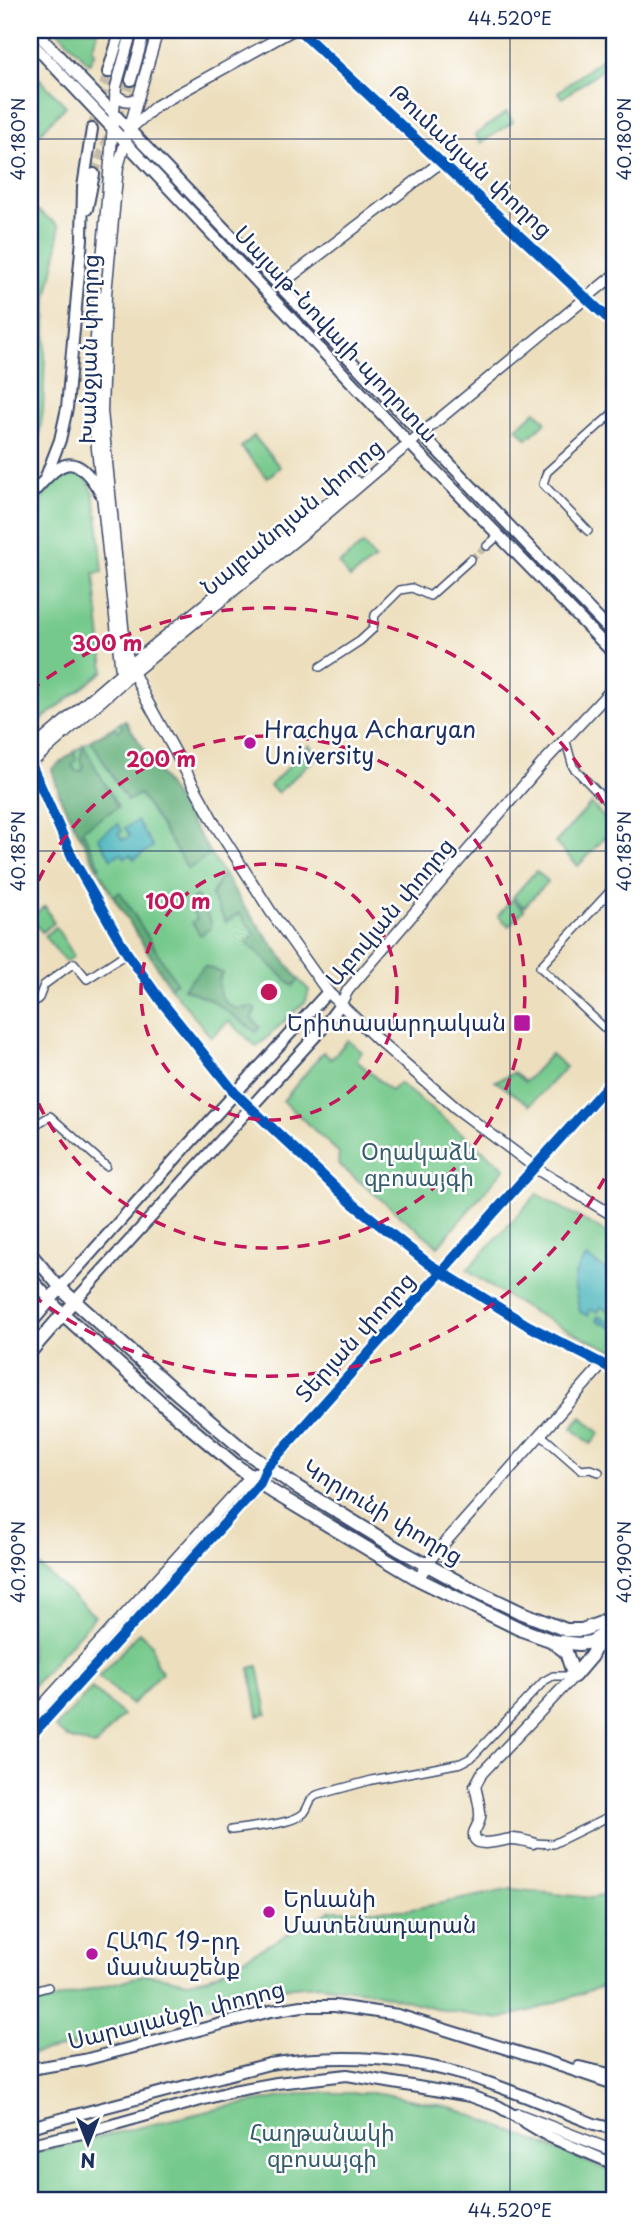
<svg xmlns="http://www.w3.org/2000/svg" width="644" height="2230" viewBox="0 0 644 2230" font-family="'Playpen Sans','Noto Sans Armenian',sans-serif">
<rect width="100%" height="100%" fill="#fff"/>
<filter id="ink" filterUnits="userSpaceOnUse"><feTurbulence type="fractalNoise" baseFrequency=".0143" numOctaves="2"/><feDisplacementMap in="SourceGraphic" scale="14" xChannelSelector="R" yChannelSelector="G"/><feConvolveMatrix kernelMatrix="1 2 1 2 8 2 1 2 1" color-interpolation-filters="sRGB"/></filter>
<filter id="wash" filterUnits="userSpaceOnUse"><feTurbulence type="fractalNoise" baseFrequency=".00686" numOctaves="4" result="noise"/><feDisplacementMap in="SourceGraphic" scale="28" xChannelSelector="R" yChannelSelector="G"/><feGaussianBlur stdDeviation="1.57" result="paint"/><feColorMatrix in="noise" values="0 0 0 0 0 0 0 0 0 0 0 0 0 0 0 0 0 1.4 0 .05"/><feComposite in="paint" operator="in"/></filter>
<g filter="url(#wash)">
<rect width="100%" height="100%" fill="#eddfbd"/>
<path fill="#76c98c" stroke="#487c75" stroke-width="2" d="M57,30h41l-6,20 3,2 -6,12z
M614,50v11l-52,37 -4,-6z
M30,69l36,37 -36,37z
M507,112l6,10 -32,21 -6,-8z
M30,205l29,21 -2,26 -10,46 -4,112 -4,26 -9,23z
M536,411l10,11 -19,17 -10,-11z
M254,436l26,31 -13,11 -26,-31z
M71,470c7,3 14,6 18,13 10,19 11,65 14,89l-9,1 10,98 -67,52 -7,-19v-191l33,-41z
M363,544l12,15 -25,19 -11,-14z
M125,720l116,182 58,78 10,10 -3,11 -49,46 -28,-26 -18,16 -41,-50 -57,-91 -52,-97 -9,-30 31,-24z
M309,745l9,10 -40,38 -8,-7z
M591,804l23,24 -36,38 -23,-23z
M536,871l12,10 -24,26 -11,-10z
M512,899l12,11 -15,16 -11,-10z
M45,906l9,17 -12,9 -12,-14z
M56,927l18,29 -8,6 -22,-26z
M348,1040l14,12 -6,8 35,31 8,-8 106,85 -67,78 -100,-82 1,-11 -56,-52 40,-49 8,7z
M551,1054l15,13 -36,38 -35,-24 19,-8 11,9z
M537,1194l77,43v114c-52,-22 -101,-47 -147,-81z
M582,1417l18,16 -9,11 -19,-16z
M30,1558l65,58 -65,73z
M139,1632l13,12 4,20 6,8 -30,33 -33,-28z
M258,1666l9,48 -9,2 -8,-48z
M92,1688l31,27 -28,31 -27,-8 -13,-10z
M512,1889l79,9 23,-4v88l-77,27 -38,10 -52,-8 -73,-19 -57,-7 -48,4 -197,57 -42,8v-48l118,-32 40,8 21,-5 123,-67h75z
M305,2093h75l74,15 160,65v27h-584v-47l196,-46z"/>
<path fill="#60ad78" stroke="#3e6e6b" stroke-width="2" d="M125,720l86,134 -23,15 -48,-75 -13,7 -36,-61 24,-13 3,4 5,-3 -3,-5z
M83,745l35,62 -36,23 18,36 -3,2 -36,-69 -9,-30 22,-17 2,8 -4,5 4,6h5l3,-5 -4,-6z
M223,873l18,29 58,78 -6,6 -47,-44 9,-8 -16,-21 -13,9 -15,-26z
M120,892l56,90 -6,5 -57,-91z
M197,896l14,26v6l-11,7 -8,-13 5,-3 -6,-10 5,-3 -4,-6z
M205,966l18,7c-10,13 -1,34 17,36 1,0 10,-2 12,-2l4,3 -5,8 9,9 -4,5 -45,-32 -28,-12z"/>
<path fill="#41b1b8" stroke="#2e708b" stroke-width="2" d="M137,821l16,26 -19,12 -4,-4 -5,3 -4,-5 -10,6 -13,-22 20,-13 4,7 -4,2 5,7 7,-4 -5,-8z
M587,1257l27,19v53l-18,-9 2,-4 12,6 3,-9 -12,-6 -3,5 -7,-3 -3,7 -8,-4c-5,-26 -13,-35 7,-55z"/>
</g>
<g filter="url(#ink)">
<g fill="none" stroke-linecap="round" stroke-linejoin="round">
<path stroke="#c3bcaa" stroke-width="7" stroke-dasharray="7 3.5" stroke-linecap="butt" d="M471,559l16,-13"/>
<path stroke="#c3bcaa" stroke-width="10" stroke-dasharray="10 5" stroke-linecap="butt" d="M92,129l16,-57
M94,174l37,-94"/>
<g stroke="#3a496c" stroke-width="10">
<path id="street" d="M588,531l-45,-47 4,-12 67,-60
M487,546l12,-11
M320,667l40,-26 13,-12 2,-14 25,-25 12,-2 18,8 41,-37
M565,738l8,29 41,42
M614,887l-74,80 74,70
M30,1006l9,-8 5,-13 30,-22 13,16 40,-26
M30,1135l7,-11 13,-8 56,50
M541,1435l40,35 9,-1 9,3
M231,1830c17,-3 61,-5 73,-17 6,-7 4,-14 13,-18l55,-15 89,-17 10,-5 73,-77 9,-5h21
M533,1843l20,1 61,-30
M30,1992l18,-5"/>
</g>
<g stroke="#3a496c" stroke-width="13">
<path id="secondary" d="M158,30l-40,137 -12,127 -4,117 23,236 5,18 16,34 70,127 55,86 57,80 50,48 78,68 84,63 74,45
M299,30l315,294
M115,93c6,8 14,10 23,5
M129,130l27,-24 137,-76
M102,261l14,-174 16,-57
M280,285l161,-123
M99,297l-5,68 2,74 25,233
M30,751l100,-86 225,-184
M30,762l44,99 53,92 34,48 74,92 117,110 77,61 98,61 87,45
M30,764l104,-92 169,-138 95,-81 216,-178
M340,1005l8,-15 194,-226 72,-77
M418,1579l15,-23 169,-191
M30,1719l208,-229 13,-14 16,-9
M30,1737l214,-235 16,-19 7,-16 10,-11 337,-378
M533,1843c-7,-2 -14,-4 -21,-4 -9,0 -40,12 -38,-6 1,-4 5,-9 6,-15 1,-10 -3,-22 -5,-32l7,-13 92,-97
M518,2114l96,37"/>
</g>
<g stroke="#3a496c" stroke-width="14">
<path id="primary" d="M34,30l580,605
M30,41l376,399 208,214
M108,72l13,-42
M131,80l14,-50
M87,209l7,-35
M45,479l15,-39 7,-32 15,-169 1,-52 9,-58
M30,496c30,-34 44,-49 71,-2
M30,1252l30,36 117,-131 151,-165
M30,1277l33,37 259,-285 18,-24
M579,2067l35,8
M30,2069l54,-9 187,-49 31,-5h33l63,9 148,46 68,23
M30,2127l239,-63c70,-11 143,-7 211,16 39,13 76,29 114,44l20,5
M30,2144l57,-12 146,-41 44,-8 70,-8 123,21 28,10 52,31 64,27"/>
</g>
<g stroke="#3a496c" stroke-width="16">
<path id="highway" d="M30,1323l30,-35 119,107 67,57 51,35 101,62 66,36 56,27 46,18h16l19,-7 13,-10
M30,1352l33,-38 104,94 68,57 38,27 145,87 104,51 31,11 26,3 12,-2 23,-14
M553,1642l13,10 8,24
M574,1676l17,-20 9,-18"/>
</g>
<use href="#street" stroke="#fff" stroke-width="7"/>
<use href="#secondary" stroke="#fff" stroke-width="10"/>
<use href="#primary" stroke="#fff" stroke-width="10"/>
<use href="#highway" stroke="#fff" stroke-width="12"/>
<g stroke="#fff" stroke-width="15">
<path id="cycleway" d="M299,30l315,294
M30,762l44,99 53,92 34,48 74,92 117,110 77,61 98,61 87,45
M30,1737l214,-235 16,-19 7,-16 10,-11 337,-378"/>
</g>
<use href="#cycleway" stroke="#0057b8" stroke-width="10"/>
</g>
</g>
<path fill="none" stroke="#1b2f5e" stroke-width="2" stroke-opacity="0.45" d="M510,30v2170M30,139h584M30,851h584M30,1562h584"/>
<g fill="none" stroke="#c2185b" stroke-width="3.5" stroke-dasharray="12 9">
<circle cx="269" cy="992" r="128"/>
<path d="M30 900A256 256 0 1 1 30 1084"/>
<path d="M614 1160A384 384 0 0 1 30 1293M30 691A384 384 0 0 1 614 824"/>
</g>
<g fill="#b5179e" stroke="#fff" stroke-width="2.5">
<circle cx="250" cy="743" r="7"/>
<rect x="513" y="1014" width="18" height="18" rx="3.5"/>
<circle cx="269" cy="1912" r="7"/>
<circle cx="92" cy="1954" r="7"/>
</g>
<g text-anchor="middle" stroke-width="5" stroke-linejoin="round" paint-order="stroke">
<g font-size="23" fill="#1b2f5e" stroke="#fff">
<text transform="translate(471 161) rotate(43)" y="8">Թումանյան փողոց</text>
<text transform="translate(336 334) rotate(47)" y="8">Սայաթ-Նովայի պողոտա</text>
<text transform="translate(89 349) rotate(-89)" y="8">Խանջյան փողոց</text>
<text transform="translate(292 517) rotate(-40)" y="8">Նալբանդյան փողոց</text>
<text transform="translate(390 912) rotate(-50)" y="8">Աբովյան փողոց</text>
<text transform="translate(355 1337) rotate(-48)" y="8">Տերյան փողոց</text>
<text transform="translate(383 1512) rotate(31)" y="8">Կորյունի փողոց</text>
<text transform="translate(176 2015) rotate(-14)" y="8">Սարալանջի փողոց</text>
</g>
<g font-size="23" fill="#1b2f5e" stroke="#fff" text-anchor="start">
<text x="264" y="738">Hrachya Acharyan<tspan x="264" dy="26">University</tspan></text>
<text x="506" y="1031" text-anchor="end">Երիտասարդական</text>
<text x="283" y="1907">Երևանի<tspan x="283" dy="26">Մատենադարան</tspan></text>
<text x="106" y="1949">ՀԱՊՀ 19-րդ<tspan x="106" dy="26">մասնաշենք</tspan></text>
</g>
<g font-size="23" fill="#365d6c" stroke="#fff">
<text x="419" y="1160">Օղակաձև<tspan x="419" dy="26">զբոսայգի</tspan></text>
<text x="322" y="2141">Հաղթանակի<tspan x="322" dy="26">զբոսայգի</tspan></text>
</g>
</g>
<circle cx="269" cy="992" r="10" fill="#c2185b" stroke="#fff" stroke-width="3.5"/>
<g font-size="21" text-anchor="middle" font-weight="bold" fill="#c2185b" stroke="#fff" stroke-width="5" stroke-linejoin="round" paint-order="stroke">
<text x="107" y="651">300 m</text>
<text x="161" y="767">200 m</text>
<text x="178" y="909">100 m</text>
</g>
<rect width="644" height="2230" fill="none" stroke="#fff" stroke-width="77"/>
<g transform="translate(88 2143) rotate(180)" stroke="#ffffff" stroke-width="5" paint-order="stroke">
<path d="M0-5L12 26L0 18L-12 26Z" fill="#1b2f5e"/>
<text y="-10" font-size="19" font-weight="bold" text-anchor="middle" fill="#1b2f5e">N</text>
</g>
<rect x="38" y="38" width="568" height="2154" fill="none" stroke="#1b2f5e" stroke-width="2.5"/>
<g font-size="18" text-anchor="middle" fill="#1b2f5e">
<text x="510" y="25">44.520°E</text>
<text transform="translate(625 139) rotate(-90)" y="6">40.180°N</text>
<text transform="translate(19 139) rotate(-90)" y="6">40.180°N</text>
<text transform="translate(625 851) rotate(-90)" y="6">40.185°N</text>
<text transform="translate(19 851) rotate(-90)" y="6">40.185°N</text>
<text transform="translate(19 1562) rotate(-90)" y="6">40.190°N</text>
<text transform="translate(625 1562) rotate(-90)" y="6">40.190°N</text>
<text x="510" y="2217">44.520°E</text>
</g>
</svg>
